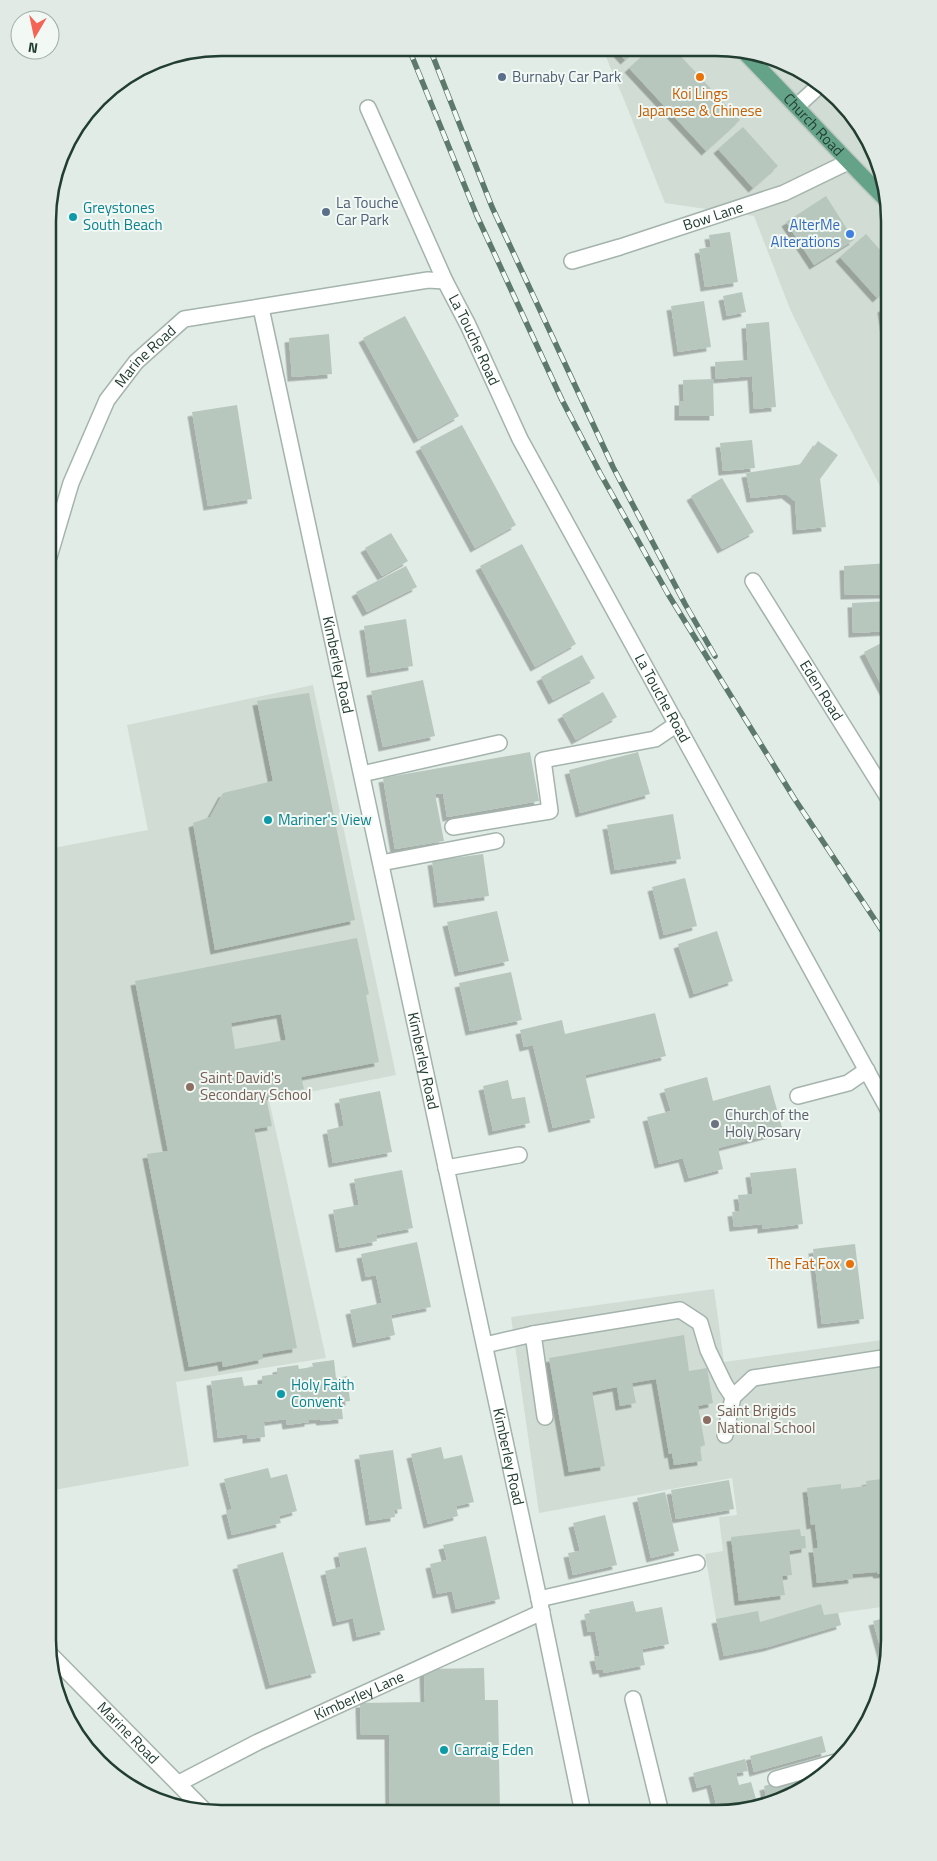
<svg xmlns="http://www.w3.org/2000/svg" width="937" height="1861" viewBox="0 0 937 1861" font-family="'Titillium Web',sans-serif">
<defs>
<filter id="shadow"><feDropShadow dx="-4.5" dy="4.5" stdDeviation="0" flood-color="#0004"/></filter>
</defs>
<rect width="100%" height="100%" fill="#e1ece6"/>
<path fill="#d0dcd4" d="M603,50l146,1 82,40 49,75 9,55v282l-60,-114 -39,-80 -36,-93 -89,-13 -40,-101z
M313,685l83,390 -127,25 57,258 -150,24 13,84 -141,25v-642l100,-19 -21,-105z
M714,1289l10,73 165,-23v267l-51,7 3,12 -73,22 -44,9 -8,-37 -11,-65 18,-3 -4,-34 18,-2 -5,-37 -193,35 -28,-196z"/>
<path fill="#b7c7be" fill-rule="evenodd" filter="url(#shadow)" d="M616,50h20l-11,10z
M649,50h26l65,70 -34,31 -77,-83z
M743,127l35,39 -25,22 -35,-39z
M826,196l28,44 -40,25 -28,-43z
M730,232l8,50 -33,5 -6,-38 12,-2 -2,-12z
M866,234l23,26v27l-12,11 -37,-41z
M742,292l4,20 -19,4 -4,-20z
M704,301l7,46 -33,5 -7,-46z
M889,305v44h-1l-6,-41z
M405,316l54,100 -41,23 -55,-101z
M769,322l7,85 -22,2 -2,-33 -36,3 -1,-17 33,-2 -2,-36z
M329,334l3,40 -40,3 -3,-39z
M713,379l1,37h-35v-15h5l-1,-21z
M237,405l15,94 -44,7 -16,-94z
M462,425l54,100 -41,23 -55,-101z
M752,440l3,28 -32,3 -3,-28z
M818,441l20,14 -18,24 6,48 -29,3 -2,-29 -9,-7 -35,4 -5,-25 56,-9z
M722,478l32,54 -32,17 -31,-53z
M391,533l17,28 -26,15 -17,-28z
M522,544l54,100 -41,23 -55,-101z
M889,563v31l-44,1 -1,-29z
M406,566l11,21 -50,25 -11,-20z
M889,601v30l-36,2 -1,-30z
M406,619l7,47 -42,7 -7,-47z
M889,639v56l-2,1 -23,-44z
M582,655l13,23 -42,22 -12,-23z
M423,680l12,56 -52,11 -12,-56z
M603,692l14,25 -41,23 -14,-25z
M309,693l46,227 -140,30 -22,-127 17,-6 13,-24 50,-12 -16,-80z
M530,752l9,49 -92,16 -4,-24 -8,1 9,47 -49,8 -12,-71z
M638,752l12,42 -70,19 -11,-43z
M673,814l8,45 -66,11 -8,-45z
M483,854l6,42 -51,7 -6,-42z
M685,878l12,48 -33,9 -12,-48z
M497,911l12,50 -50,11 -12,-50z
M717,931l16,50 -39,13 -16,-50z
M357,938l12,56 -3,1 13,67 -78,15 3,12 -38,8 6,29 -18,3 43,219 -35,6 1,5 -40,8 -1,-6 -33,6 -42,-213 21,-3 -33,-170zM281,1014l5,26 -51,9 -4,-26z
M511,972l11,48 -52,11 -11,-48z
M655,1013l11,43 -81,19 10,43 -42,10 -20,-83 -9,2 -4,-17 42,-10 3,14z
M707,1077l6,24 57,-16 13,46 -65,17 5,21 -34,9 -6,-20 -24,6 -12,-47 24,-6 -7,-22z
M508,1080l4,19 13,-2 5,26 -37,8 -10,-45z
M380,1091l12,61 -59,11 -6,-33 17,-4 -5,-27z
M796,1168l7,56 -41,5v-5l-28,3 -2,-15 8,-1 -2,-16 15,-1 -3,-21z
M402,1170l11,58 -37,7 1,6 -37,7 -7,-38 26,-5 -5,-26z
M417,1242l14,65 -40,8 4,20 -38,8 -7,-33 32,-7 -6,-28 -10,2 -5,-23z
M855,1244l9,75 -42,5 -9,-75z
M684,1335l5,36 18,-3 6,35 -15,3 7,39 -5,2 2,14 -28,4 -2,-12 -3,1 -13,-75 -24,4 4,20 -16,3 -3,-19 -25,5 13,74 -36,6 -20,-114z
M334,1360l2,18 11,-2 3,25 -9,1 2,17 -22,2 -1,-2 -11,1v2l-22,3 -1,-6 -22,3 1,15 -18,2v-5l-29,4 -7,-57 31,-4 2,9 18,-2v-8l15,-2v-6l21,-3 1,4 14,-2 -1,-4z
M441,1447l3,12 18,-4 12,47 -18,4 2,10 -30,8 -17,-70z
M393,1450l9,59 -8,1 1,7 -25,4 -11,-66z
M268,1468l3,10 16,-4 10,37 -18,5 2,7 -49,12 -6,-24 6,-2 -8,-30z
M889,1478v95l-11,1 -1,-2 -25,2 1,5 -36,4 -4,-35h5l-3,-24 -4,1 -4,-37 34,-4v5l26,-3 -1,-5z
M729,1480l5,29 -58,10 -5,-29z
M665,1492l14,59 -28,7 -14,-60z
M605,1515l12,50 -44,10 -5,-22 12,-2 -7,-28z
M800,1529l1,7h4l1,12 -17,3 3,24 -10,1 3,19 -46,6 -8,-64z
M486,1536l14,63 -44,10 -4,-18 -15,3 -7,-30 17,-4 -4,-15z
M366,1547l19,83 -28,7 -4,-19 -16,4 -12,-51 16,-4 -3,-14z
M283,1552l33,121 -46,12 -33,-120z
M633,1601l3,11 26,-5 7,37 -27,5 3,16 -41,8 -1,-4 -6,1 -3,-13 6,-1 -5,-25 -7,1 -3,-16 5,-1 -1,-5z
M821,1604l3,11 14,-2 3,12 -73,22 -44,9 -8,-37 42,-8 2,11z
M889,1617v34l-4,14 -12,-44z
M484,1668l1,32h13l2,113h-110l-1,-78h-28l-1,-32 65,-1 -1,-33z
M822,1736l4,16 -72,20 -4,-16z
M745,1759l3,12 -12,2 3,12 12,-3 5,17 10,-2 -2,-11 65,-17 -16,15 -42,20 -55,9h-33l33,-9 -5,-20 -14,4 -4,-15z
M653,1805l2,8h-30z"/>
<g fill="none" stroke-linecap="round" stroke-linejoin="round">
<g stroke="#a4b4ac" stroke-width="18">
<g id="minor">
<path d="M797,106l23,-21"/>
<path id="s1" d="M368,108l77,173 23,44 52,114 369,672"/>
<path id="s2" d="M572,261l48,-14 164,-54 64,-31"/>
<path id="s3" d="M261,308l278,1291 44,214"/>
<path id="s4" d="M49,557l22,-74 36,-83 29,-38 48,-43 244,-39 17,1"/>
<path id="s5" d="M753,581l136,218"/>
<path d="M362,774l137,-31"/>
<path d="M453,827l97,-16 -7,-51 112,-21 22,-15"/>
<path d="M381,863l115,-22"/>
<path d="M798,1096l50,-13 19,-13"/>
<path d="M446,1168l73,-13"/>
<path d="M533,1334l147,-24 20,13 8,27 17,35 8,12"/>
<path d="M485,1345l48,-11 12,83"/>
<path d="M725,1435l8,-38 20,-19 136,-21"/>
<path d="M539,1599l158,-36"/>
<path id="s6" d="M50,1654l156,158"/>
<path d="M633,1699l28,114"/>
<path d="M776,1779l60,-17"/>
<path id="s7" d="M179,1783l79,-41 284,-130"/>
</g>
</g>
<g stroke="#c1c9c5" stroke-width="18">
<g id="major">
<path id="s8" d="M743,51c48,49 94,100 143,149"/>
</g>
</g>
<use href="#minor" stroke="#fff" stroke-width="15"/>
<use href="#major" stroke="#65a389" stroke-width="15"/>
<g stroke="#5c796c" stroke-width="5.5">
<path id="rail" d="M409,49l68,167 85,184 38,73 68,121 126,204 95,143
M430,49l62,158 121,260 72,137 30,52"/>
</g>
<use href="#rail" stroke="#f2f9f4" stroke-width="4" stroke-dasharray="11" stroke-linecap="butt"/>
</g>
<g fill="#5c6f8a" stroke="#f2f9f4" stroke-width="2">
<circle cx="502" cy="77" r="5"/>
<circle cx="326" cy="212" r="5"/>
</g>
<g fill="#e8710a" stroke="#f2f9f4" stroke-width="2">
<circle cx="700" cy="77" r="5"/>
<circle cx="850" cy="1264" r="5"/>
</g>
<g fill="#0f9aa8" stroke="#f2f9f4" stroke-width="2">
<circle cx="73" cy="217" r="5"/>
<circle cx="268" cy="820" r="5"/>
<circle cx="281" cy="1394" r="5"/>
<circle cx="444" cy="1750" r="5"/>
</g>
<circle fill="#3f7fe0" stroke="#f2f9f4" stroke-width="2" cx="850" cy="234" r="5"/>
<g fill="#8d6e63" stroke="#f2f9f4" stroke-width="2">
<circle cx="190" cy="1087" r="5"/>
<circle cx="707" cy="1420" r="5"/>
</g>
<circle fill="#6b7280" stroke="#f2f9f4" stroke-width="2" cx="715" cy="1124" r="5"/>
<g text-anchor="middle" stroke-width="4" stroke-linejoin="round" paint-order="stroke">
<g font-size="15" fill="#4e5e75" stroke="#f2f9f4" text-anchor="start">
<text x="512" y="82">Burnaby Car Park</text>
<text x="336" y="208">La Touche<tspan x="336" dy="17">Car Park</tspan></text>
</g>
<g font-size="15" fill="#c56008" stroke="#f2f9f4">
<text x="700" y="99">Koi Lings<tspan x="700" dy="17">Japanese &amp; Chinese</tspan></text>
<text x="840" y="1269" text-anchor="end">The Fat Fox</text>
</g>
<g font-size="15" fill="#213e31" stroke="#f2f9f4">
<text dy="5" stroke="none"><textPath href="#s8" startOffset="102">Church Road</textPath></text>
<text dy="5" stroke="none"><textPath href="#s2" startOffset="148">Bow Lane</textPath></text>
<text dy="5" stroke="none"><textPath href="#s1" startOffset="255">La Touche Road</textPath></text>
<text dy="5" stroke="none"><textPath href="#s4" startOffset="226">Marine Road</textPath></text>
<text dy="5" stroke="none"><textPath href="#s3" startOffset="365">Kimberley Road</textPath></text>
<text dy="5" stroke="none"><textPath href="#s5" startOffset="129">Eden Road</textPath></text>
<text dy="5" stroke="none"><textPath href="#s1" startOffset="660">La Touche Road</textPath></text>
<text dy="5" stroke="none"><textPath href="#s3" startOffset="770">Kimberley Road</textPath></text>
<text dy="5" stroke="none"><textPath href="#s3" startOffset="1175">Kimberley Road</textPath></text>
<text dy="5" stroke="none"><textPath href="#s7" startOffset="200">Kimberley Lane</textPath></text>
<text dy="5" stroke="none"><textPath href="#s6" startOffset="111">Marine Road</textPath></text>
</g>
<g font-size="15" fill="#0d838f" stroke="#f2f9f4" text-anchor="start">
<text x="83" y="213">Greystones<tspan x="83" dy="17">South Beach</tspan></text>
<text x="278" y="825">Mariner's View</text>
<text x="291" y="1390">Holy Faith<tspan x="291" dy="17">Convent</tspan></text>
<text x="454" y="1755">Carraig Eden</text>
</g>
<g font-size="15" fill="#366cbe" stroke="#f2f9f4" text-anchor="end">
<text x="840" y="230">AlterMe<tspan x="840" dy="17">Alterations</tspan></text>
</g>
<g font-size="15" fill="#785e54" stroke="#f2f9f4" text-anchor="start">
<text x="200" y="1083">Saint David's<tspan x="200" dy="17">Secondary School</tspan></text>
<text x="717" y="1416">Saint Brigids<tspan x="717" dy="17">National School</tspan></text>
</g>
<g font-size="15" fill="#5b616d" stroke="#f2f9f4" text-anchor="start">
<text x="725" y="1120">Church of the<tspan x="725" dy="17">Holy Rosary</tspan></text>
</g>
</g>
<path d="M0 0H937V1861H0ZM221 56H716A165 165 0 0 1 881 221V1640A165 165 0 0 1 716 1805H221A165 165 0 0 1 56 1640V221A165 165 0 0 1 221 56Z" fill="#e1eae4" fill-rule="evenodd"/>
<path fill="none" stroke="#213e31" stroke-width="2.5" d="M221 56H716A165 165 0 0 1 881 221V1640A165 165 0 0 1 716 1805H221A165 165 0 0 1 56 1640V221A165 165 0 0 1 221 56Z"/>
<g transform="translate(35 35) rotate(189)"><circle r="24" fill="#f2f9f4" stroke="#9eaea6"/>
<path d="M0-4L9 19L0 12L-9 19Z" fill="#f56357"/>
<text y="-8" font-size="14" font-weight="bold" text-anchor="middle" fill="#213e31">N</text>
</g>
</svg>
